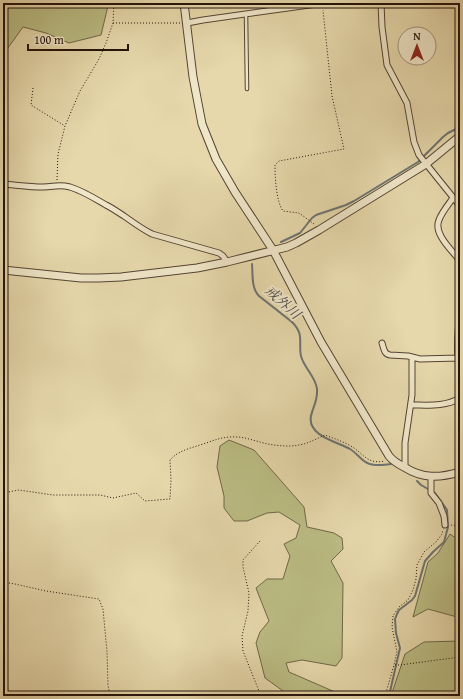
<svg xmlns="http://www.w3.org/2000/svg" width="463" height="699" viewBox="0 0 463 699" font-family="'Gentium Book Plus','Noto Serif JP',serif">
<rect width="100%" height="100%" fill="#e6d8ab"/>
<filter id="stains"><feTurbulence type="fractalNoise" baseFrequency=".005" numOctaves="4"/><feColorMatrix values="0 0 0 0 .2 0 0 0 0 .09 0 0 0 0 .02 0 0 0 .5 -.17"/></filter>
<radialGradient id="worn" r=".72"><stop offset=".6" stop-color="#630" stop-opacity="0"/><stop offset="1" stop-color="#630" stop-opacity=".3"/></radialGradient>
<path fill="#bbbd84" stroke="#6f6848" d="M3,3h105l-1,7 -6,25 -32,8 -23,-10 -23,-6 -18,25h-2z
M229,440l25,10 50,57 3,20 27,6 8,5 1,11 -12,12 12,22 -1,75 -6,8 -34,-6 -16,3 3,9 46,20 -2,4h-43l-25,-18 -9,-35 4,-11 9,-11 -13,-33 11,-9h16l7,-23 -6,-12 12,-6 4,-13 -21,-13 -12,1 -20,8h-13l-10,-13v-12l-7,-29 3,-21z
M450,534l10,7v76h-3l-29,-8 -15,8 15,-55 10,-9z
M460,641v55h-69l14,-42 19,-12z"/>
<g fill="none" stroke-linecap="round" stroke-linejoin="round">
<path stroke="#6c7472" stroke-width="2" d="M281,242l19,-9 12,-15 4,-3 30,-10 8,-4 64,-39 25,-25 5,-4 12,-6
M252,264c1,10 -1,24 7,32l33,26c13,13 6,20 9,34 3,12 15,21 16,33 1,12 -4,17 -6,27 -4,20 27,26 39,33 5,3 9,8 14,12 8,6 17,4 27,3
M389,696l11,-48 -4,-15 -1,-14 2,-5 2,-4 13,-10 3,-4 10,-35 8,-9 11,-10 4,-15 -1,-17 -2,-3 -10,-14 -14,-8 -4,-4"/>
<g stroke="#544433" stroke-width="4.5">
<path id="service" d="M246,14l1,75"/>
</g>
<g stroke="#544433" stroke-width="7">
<path id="minor" d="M381,3l1,24 5,38 20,38 7,39 5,13 41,51
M187,23l16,-3 121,-17
M3,184c13,1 27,3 40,3 11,0 15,-3 27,0 13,4 24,11 36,18 6,3 12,7 18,11 10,7 18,13 28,18l67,19 4,3 4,6
M453,198c-5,7 -11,14 -14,22 -6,14 13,30 21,41
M460,313c-2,16 -4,42 0,57
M382,343c2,6 2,11 8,12l18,1 12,3 38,-1
M411,405c17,0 34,2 49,-7
M3,436v24
M405,468v-25l7,-48v-38
M431,476v17l8,10 5,13 1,9"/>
</g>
<g stroke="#544433" stroke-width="9">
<path id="tertiary" d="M184,3l9,74 9,47 14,35 19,33 38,58 48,92 68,114c4,5 9,8 15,11 19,12 35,11 56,5
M3,270l78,8h18l22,-1 76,-9 30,-6 60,-15 9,-4 23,-13 107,-66 34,-28"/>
</g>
<path stroke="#23120b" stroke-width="1" stroke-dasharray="1 2" stroke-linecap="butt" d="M113,23h67
M33,88l-2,17 34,21
M57,180l1,-26 7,-28 15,-35 19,-32 7,-16 7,-20 1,-20
M314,224l-15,-11 -16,-2c-7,-10 -8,-34 -8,-46l4,-4 65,-12 -12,-53 -9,-86
M3,493l16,-3 34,5h47l13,3 23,-5 9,8 25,-2 1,-19 -1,-20c7,-8 17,-11 27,-14 13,-4 25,-10 39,-9 8,0 16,3 24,5 10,3 20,4 30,4 17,-1 21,-5 35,-11 8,3 16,6 24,10 14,7 17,20 36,16
M451,525l9,1
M260,541l-17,19v7l6,26 -1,18 -6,25 1,15 18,45
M3,582l12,2 31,7 53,8 4,10 4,43 1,33 2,11
M3,626l3,13 2,57
M395,665h5l60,-8
M385,696l9,-31 3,-13 -5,-25 1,-11 6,-9 9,-7 5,-10 3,-11 1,-14 7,-13 12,-10 6,-8 1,-4"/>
<use href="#service" stroke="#efe6c8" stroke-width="2.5"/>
<use href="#minor" stroke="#efe6c8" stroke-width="5"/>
<use href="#tertiary" stroke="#efe6c8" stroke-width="7"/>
</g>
<g text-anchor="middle" stroke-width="4" stroke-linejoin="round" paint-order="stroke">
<g font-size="14" font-style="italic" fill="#4d4b47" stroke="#efe6c8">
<text transform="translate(283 302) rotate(42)" y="5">戒外川</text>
</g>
</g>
<rect width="463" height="699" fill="none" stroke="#e6d8ab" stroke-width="16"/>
<rect x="4" y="4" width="455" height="691" fill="none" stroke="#23120b" stroke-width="2"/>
<rect x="8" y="8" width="447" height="683" fill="none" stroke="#23120b"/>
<g transform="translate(417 46)"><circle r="19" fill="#efe6c8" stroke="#9d917c"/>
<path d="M0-3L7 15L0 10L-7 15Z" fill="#8f2418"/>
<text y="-6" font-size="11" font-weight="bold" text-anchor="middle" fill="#23120b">N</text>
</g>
<path d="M28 44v6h100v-6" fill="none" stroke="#23120b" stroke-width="2"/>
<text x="34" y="44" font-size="12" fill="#23120b" stroke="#efe6c8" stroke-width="3" paint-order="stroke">100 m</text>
<rect width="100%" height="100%" filter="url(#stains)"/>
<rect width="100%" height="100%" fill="url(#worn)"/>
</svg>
